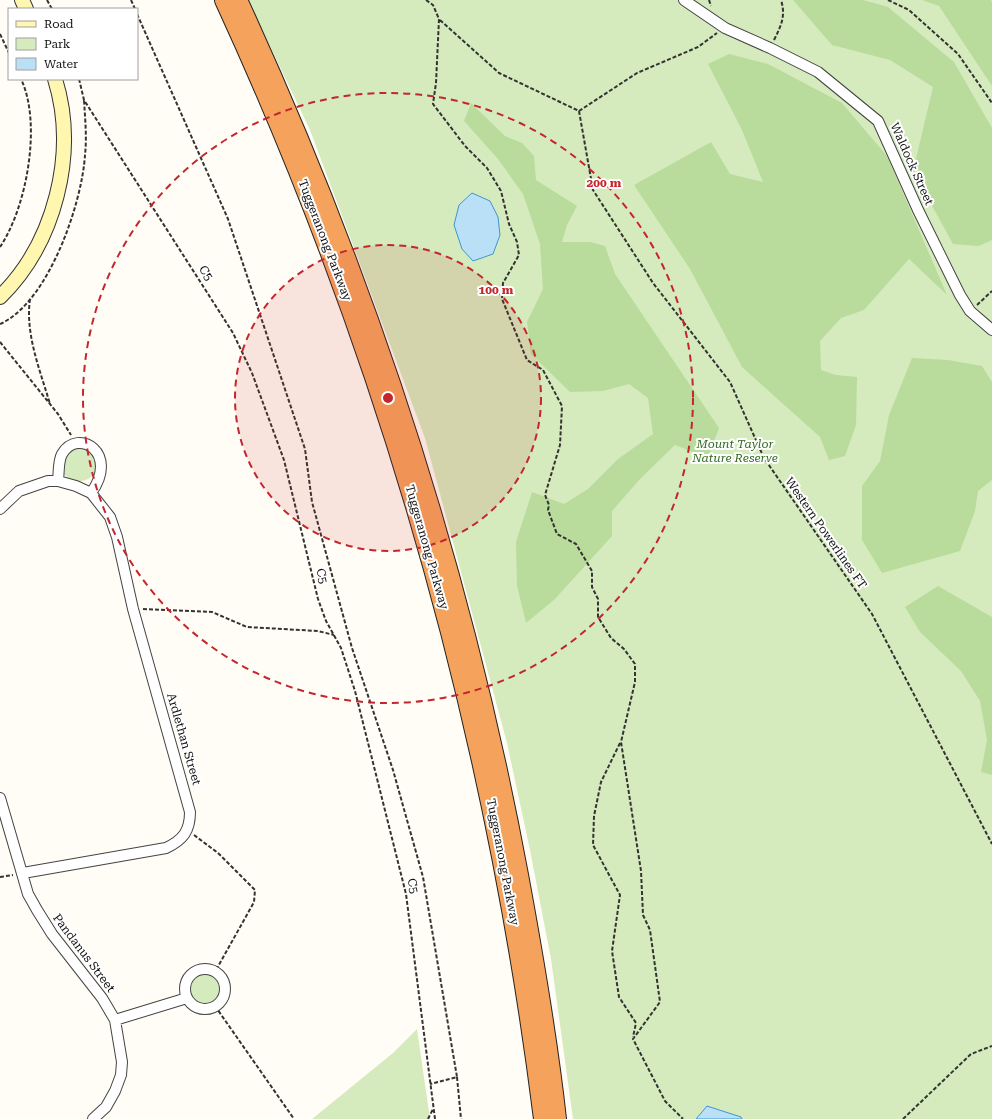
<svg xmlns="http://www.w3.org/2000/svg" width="992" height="1119" viewBox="0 0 992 1119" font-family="'Roboto Serif',serif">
<rect width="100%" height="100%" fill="#fffdf5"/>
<path fill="#d5ebbd" d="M248,0h744v1119h-419l-22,-160 -21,-109 -23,-107 -82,-305 -115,-308z
M74,446l18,4 5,20c-12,21 -41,9 -35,-9 2,-5 9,-11 12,-15z
M189 989a16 16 0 1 1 32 0a16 16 0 1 1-32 0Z
M417,1029l13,90h-118l81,-66z"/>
<path fill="#b9dc9c" d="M793,0h70l25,7 66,55 38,66v112l-13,6 -26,-2 -40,-73 20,-84 -43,-27 -58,-15z
M922,0h69l1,3v83l-53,-80z
M729,54l39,10 74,39 45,53 60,139 -38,-36 -45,51 -23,8 -21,23 1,29 15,5 21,2 -1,48 -11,31 -16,4 -9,-23 -78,-70 -52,-98 -56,-84 77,-43 19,32 33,8 -21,-52 -34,-66z
M471,103l34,33 17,7 12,13 2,24 41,26 -10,19 -5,17h28l15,4 10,28 104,154 -11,30 -33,-13 -35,34 -28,32v25l-57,63 -29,24 -9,-37 -1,-44 16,-50 32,12 24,-15 30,-30 35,-25 -5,-36 -19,-14 -26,7 -33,1 -39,-38 -4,-32 16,-33 -3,-45 -17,-50 -25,-35 -34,-38z
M912,358l36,2 34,6 10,16v98l-14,11 -3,20 -15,40 -78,22 -20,-33v-54l18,-25 9,-46z
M938,586l54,31v158l-11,-3 6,-32 -7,-39 -19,-30 -41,-39 -15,-25z"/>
<path fill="#b9e0f7" stroke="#3f96cf" d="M472,193l18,8 8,16 2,18 -7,19 -20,7 -11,-12 -8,-24 5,-20z
M707,1106l34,11 1,2h-46z"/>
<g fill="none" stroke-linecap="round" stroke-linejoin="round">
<g stroke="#444" stroke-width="12">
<path id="street" d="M684,0l41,28 45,20 48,24 60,49 40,89 42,85 10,16 22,19
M58,481c1,-8 0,-20 4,-27 16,-27 58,-1 29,39
M0,509l19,-18 29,-10h10l18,5 15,7 19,24 7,20 16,72 57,203c0,19 -7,28 -24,36l-143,25
M0,798l28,96 9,16 15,24 50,64 13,22 7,42 -1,13 -6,16 -9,16 -13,12
M185 989a20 20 0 1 1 40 0a20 20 0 1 1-40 0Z
M115,1020l72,-22"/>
</g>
<g stroke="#333" stroke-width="16">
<path id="secondary" d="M22,0l4,9
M0,297c55,-54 78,-144 55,-218"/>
</g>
<g stroke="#222" stroke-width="20">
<path id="highway" d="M224,0c165,358 270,727 319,1119
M238,0c129,279 225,573 281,875 15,81 29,162 38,244"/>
</g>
<path stroke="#333" stroke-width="2" stroke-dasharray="4 2" stroke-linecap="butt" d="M47,0l5,9
M131,0l4,9
M426,0l7,5 6,14 -3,64 -3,21 32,42 22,22 14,23 8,33 8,18 2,13 -16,28 -1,16 25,61 16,10 19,36 -2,39 -15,50 4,10 -1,5 9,24 19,10 16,27v16l6,12v18l13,21 13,11 11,15v18l-14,60 20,129 2,44 7,15 10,72 -27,37 32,62 18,18
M709,0l2,6
M888,0l21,10 49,44 34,49
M137,14l91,205 77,230 7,53 40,146 41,122 30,107 34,200 -27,7
M440,20l59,53 80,38
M0,34l9,19
M774,40c7,-14 12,-24 7,-40
M79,79l5,21 149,233 19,40 32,87 34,139 8,22 15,27 14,43 51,203 29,225
M579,111l14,79 60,93 77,99 34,76 108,156 120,230
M579,111l58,-38 61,-26 19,-14
M0,247c27,-40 42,-124 21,-168
M30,299c-5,35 10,71 20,105
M977,305l15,-14
M0,324c48,-21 82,-120 85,-169 2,-18 0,-37 -1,-55
M0,342l58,72 13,21
M143,609l69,3 35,15 71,4 16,4
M620,743l-19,39 -7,34 -1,29 27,50 -8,56 7,46 17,26 -3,14
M194,835l24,18 37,37 -1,12 -39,70
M0,877l13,-2
M215,1006l79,113
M457,1077l4,42
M428,1119l5,-10
M903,1119l68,-65 21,-8"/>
<use href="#street" stroke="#fff" stroke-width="10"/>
<use href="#secondary" stroke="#fff6b0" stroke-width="14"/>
<use href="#highway" stroke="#f5a25d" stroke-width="18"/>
</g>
<circle cx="388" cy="398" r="153" fill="#c4262e" fill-opacity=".12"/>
<g fill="none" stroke="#c4262e" stroke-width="2" stroke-dasharray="7 5">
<circle cx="388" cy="398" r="153"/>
<circle cx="388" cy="398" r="305"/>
</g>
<g text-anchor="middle" stroke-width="4" stroke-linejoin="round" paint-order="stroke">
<g font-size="12" fill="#111" stroke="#fff">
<text transform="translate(912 164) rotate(66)" y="4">Waldock Street</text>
<text transform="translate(325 240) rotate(69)" y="4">Tuggeranong Parkway</text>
<text transform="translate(206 273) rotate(57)" y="4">C5</text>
<text transform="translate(826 533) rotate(55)" y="4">Western Powerlines FT</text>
<text transform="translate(427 547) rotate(74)" y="4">Tuggeranong Parkway</text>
<text transform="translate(322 576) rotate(76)" y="4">C5</text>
<text transform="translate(184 739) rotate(74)" y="4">Ardlethan Street</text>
<text transform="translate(503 862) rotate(79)" y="4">Tuggeranong Parkway</text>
<text transform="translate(413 886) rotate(78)" y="4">C5</text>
<text transform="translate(84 953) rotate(53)" y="4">Pandanus Street</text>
</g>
<g font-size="12" font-style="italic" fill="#2f6b1f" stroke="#fff">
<text x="735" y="448">Mount Taylor<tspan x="735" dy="14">Nature Reserve</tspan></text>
</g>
</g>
<circle cx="388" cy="398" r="6" fill="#c4262e" stroke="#fff" stroke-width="2"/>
<g font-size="12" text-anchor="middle" font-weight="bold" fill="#c4262e" stroke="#fff" stroke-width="4" stroke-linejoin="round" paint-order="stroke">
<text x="604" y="187">200 m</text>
<text x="496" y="294">100 m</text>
</g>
<rect x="8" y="8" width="130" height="72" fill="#ffffff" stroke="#a0a0a0"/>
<rect x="16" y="21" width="20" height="6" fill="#fff6b0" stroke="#a0a0a0"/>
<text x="44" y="28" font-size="12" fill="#111111">Road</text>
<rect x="16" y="38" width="20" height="12" fill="#d5ebbd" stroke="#a0a0a0"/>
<text x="44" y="48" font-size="12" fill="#111111">Park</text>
<rect x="16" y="58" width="20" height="12" fill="#b9e0f7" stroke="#a0a0a0"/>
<text x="44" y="68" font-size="12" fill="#111111">Water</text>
</svg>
